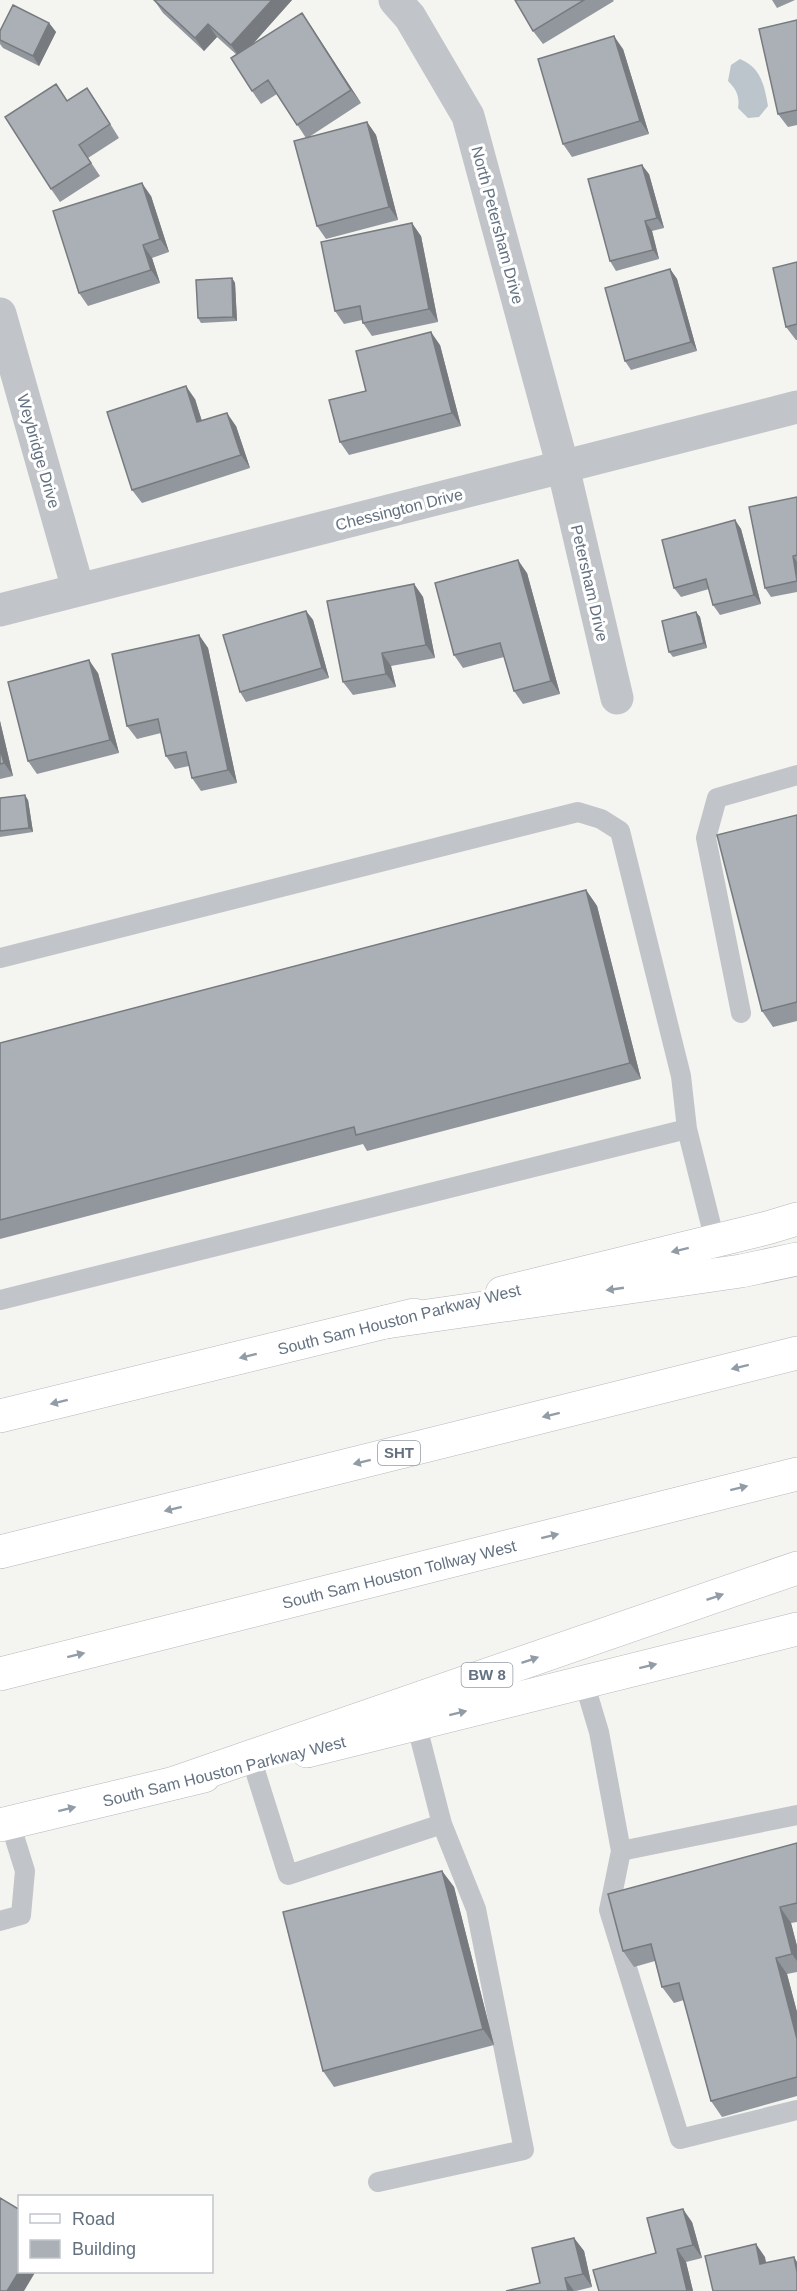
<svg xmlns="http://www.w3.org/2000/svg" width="797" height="2291" viewBox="0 0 797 2291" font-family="Arial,sans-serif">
<rect width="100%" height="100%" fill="#f4f4f0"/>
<path fill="#bcc5cb" d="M740,59c21,9 24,25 28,47l-9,11 -11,1 -10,-10c2,-12 -2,-19 -10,-27l3,-16z"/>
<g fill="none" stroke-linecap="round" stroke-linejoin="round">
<g stroke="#b4b8bc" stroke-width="34">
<path id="secondary" d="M502,1293l265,-65 30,-9
M0,1416l414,-101
M307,1751l490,-122
M0,1825l204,-49"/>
</g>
<g stroke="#b4b7ba" stroke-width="34">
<path id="motorway" d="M386,1322l355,-51 56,-12
M0,1552l797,-199
M0,1674l797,-200
M177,1782l620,-214"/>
</g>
<path stroke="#c1c4c8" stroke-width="20" d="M0,958l578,-146 23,7 19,12 61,245 6,53 28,112
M741,1013l-35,-175 11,-40 80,-23
M0,1300l687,-171
M584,1682l15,50 22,119 -12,59 71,229 117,-29
M253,1764l35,111 154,-51 -28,-109
M621,1851l176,-36
M0,1921l21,-6 4,-44 -15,-48
M378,2182l146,-32 -48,-241 -34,-85"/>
<path stroke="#c1c4c8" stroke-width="33" d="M395,0l15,17 58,99 95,351 54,231
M0,314l78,275"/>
<path stroke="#c1c4c8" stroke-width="33" d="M0,610l797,-203"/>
<use href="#secondary" stroke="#fff" stroke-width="33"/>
<use href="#motorway" stroke="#fff" stroke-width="33"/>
</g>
<path fill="#92979d" d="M154,0h138l-40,45 50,-32 59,90 -52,34 58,-15 9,13 22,85 -72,19 -9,-13 -11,-88 -29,-44 -16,10 -9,-13 -15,-36 -20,-18 -13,14 -41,-38z
M515,0h98l1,1 -71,43 -10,-13z
M772,0h23l-18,8z
M797,20v105l-9,2 -10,-13z
M49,23l7,9 -17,34 -36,-18 -3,-4v-13z
M623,49l26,85 -77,23 -9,-13z
M87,88l32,50 -31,20 12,18 -40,26 -9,-13 17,-88z
M649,174l15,54 -12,3 7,28 -43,12 -6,-10z
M151,196l18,56 -17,6 8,25 -72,23 -9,-13z
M421,236l17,86 -66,14 -9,-13 -1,-3 -18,4 -9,-13z
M797,262v78h-1l-10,-13z
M670,269l7,10 20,72 -66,19 -6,-9z
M232,278l3,5 2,38 -36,2 -3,-5z
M440,345l21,81 -112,29 -9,-13 26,-51z
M195,399l7,22 34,5 14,42 -108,35 -10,-13z
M797,497v95l-26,5 -6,-9z
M735,520l6,9 20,75 -41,11 -7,-10 -4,-16 -28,8 -7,-9z
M527,573l33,121 -37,10 -9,-13 -10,-34 -41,11 -9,-13z
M414,584l9,13 12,61 -44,8 5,21 -43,8 -10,-13z
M306,611l7,9 16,58 -83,24 -6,-10z
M696,612l4,5 7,31 -34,9 -4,-5z
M199,635l9,13 29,135 -36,8 -9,-13 -3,-12 -14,3 -9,-13 -5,-23 -24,6 -10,-13z
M98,673l21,80 -82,21 -9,-13z
M0,721l13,55 -13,3z
M0,798l28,2 5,32 -33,5z
M797,815v206l-24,6 -11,-16z
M586,890l11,16 44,173 -274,72 -4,-7 -363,95v-196z
M797,1843v79l-6,1 6,23v26l-10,2 10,38v84l-75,21 -11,-16 -27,-101 -10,3 -12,-16 -7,-26 -21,6 -11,-16z
M442,1871l12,16 40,158 -160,42 -11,-16z
M692,2222l10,36 -16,4 7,29h-94l57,-38z
M574,2238l10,13 8,36 -16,4h-70l34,-8z"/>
<path fill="#777b7f" d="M272,0h20l-52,58 -9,-13z
M302,13l9,13 50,77 -10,-13z
M49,23l7,9 -17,34 -6,-10z
M208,24l9,13 -13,14 -9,-13z
M614,36l9,13 26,85 -9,-13z
M87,88l9,13 23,37 -9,-14z
M367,122l9,13 22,85 -9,-13z
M642,165l7,9 15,54 -7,-10z
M142,183l9,13 18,56 -9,-13z
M645,221l7,10 7,28 -6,-9z
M412,223l9,13 17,86 -9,-13z
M143,245l9,13 8,25 -9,-13z
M670,269l7,10 20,72 -6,-9z
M232,278l3,5 2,38 -4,-4z
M431,332l9,13 21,81 -9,-13z
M186,386l9,13 11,36 -9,-13z
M227,413l9,13 14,42 -9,-13z
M735,520l6,9 20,75 -7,-9z
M793,556l4,6v16z
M518,560l9,13 33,121 -9,-13z
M414,584l9,13 12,61 -9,-13z
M306,611l7,9 16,58 -7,-10z
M696,612l4,5 7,31 -3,-5z
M199,635l9,13 29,135 -9,-13z
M382,653l9,13 5,21 -10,-13z
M89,660l9,13 21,80 -9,-13z
M0,721l13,55 -9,-13 -4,-15z
M25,795l3,5 5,32 -4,-4z
M586,890l11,16 44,173 -11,-16z
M442,1871l12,16 40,158 -11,-16z
M780,1907l11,16 6,23v15l-5,-7z
M776,1958l11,16 10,38v27z
M683,2209l9,13 10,36 -9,-13z
M574,2238l10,13 8,36 -9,-13z
M756,2244l9,13 4,20 -9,-13z
M677,2249l9,13 7,29h-6z
M794,2257l3,5v10z
M20,2270v1h16l-12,20h-17z
M565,2278l9,13h-6z"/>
<path fill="#aab0b6" stroke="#777b7f" stroke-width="1.5" d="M154,0h118l-41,45 -23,-21 -13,14z
M515,0h69l-51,31z
M13,5l36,18 -16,33 -33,-16v-9z
M302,13l49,77 -54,35 -29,-45 -16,11 -21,-33z
M797,20v90l-19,4 -19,-85z
M614,36l26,85 -77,23 -25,-85z
M56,84l11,17 20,-13 23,36 -31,21 12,18 -40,26 -46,-72z
M367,122l22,85 -72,19 -23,-85z
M642,165l15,53 -12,3 8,29 -43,11 -22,-82z
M142,183l18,56 -17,6 8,25 -72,23 -26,-82z
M412,223l17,86 -66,14 -3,-17 -25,5 -14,-69z
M797,262v62l-11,3 -13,-59z
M670,269l21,73 -66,19 -20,-73z
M232,278l1,39 -35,1 -2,-38z
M431,332l21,81 -112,29 -11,-42 37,-9 -10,-40z
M186,386l11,36 30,-9 14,42 -109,35 -25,-78z
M797,497v58l-4,1 4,25 -32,7 -16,-81z
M735,520l19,75 -41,10 -7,-26 -32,9 -12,-48z
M518,560l33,121 -37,10 -14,-48 -46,12 -19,-72z
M414,584l12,61 -44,8 4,21 -43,8 -16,-81z
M306,611l16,57 -82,24 -17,-57z
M696,612l8,31 -35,9 -7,-31z
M199,635l29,135 -36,8 -6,-26 -20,4 -8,-37 -31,7 -15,-72z
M89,660l21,80 -82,21 -20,-79z
M0,748l4,15 -4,1z
M25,795l4,33 -29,3v-33z
M797,815v187l-35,9 -45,-176z
M586,890l44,173 -274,72 -2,-8 -354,93v-177z
M797,1843v60l-17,4 12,47 -16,4 21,81v38l-86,24 -32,-118 -17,4 -11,-43 -28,7 -15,-57z
M442,1871l41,158 -160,42 -40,-159z
M0,2198l20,12v60l-13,21h-7z
M683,2209l10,36 -16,4 10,42h-88l-6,-21 63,-17 -9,-35z
M574,2238l9,36 -18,4 3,13h-62l34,-8 -8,-35z
M756,2244l4,20 34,-7 3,15v19h-84l-8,-35z"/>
<defs><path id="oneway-solid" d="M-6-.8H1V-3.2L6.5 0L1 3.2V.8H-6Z" transform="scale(1.5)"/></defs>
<g fill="#929ca7">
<use href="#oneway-solid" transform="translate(680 1250) rotate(166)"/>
<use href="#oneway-solid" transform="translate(615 1289) rotate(172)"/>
<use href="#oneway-solid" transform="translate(248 1356) rotate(166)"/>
<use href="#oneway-solid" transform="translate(740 1367) rotate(166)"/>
<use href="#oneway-solid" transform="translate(59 1402) rotate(166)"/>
<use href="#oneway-solid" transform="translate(551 1415) rotate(166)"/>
<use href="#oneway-solid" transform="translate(362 1462) rotate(166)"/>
<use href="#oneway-solid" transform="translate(739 1488) rotate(-14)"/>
<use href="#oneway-solid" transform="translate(173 1509) rotate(166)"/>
<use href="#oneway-solid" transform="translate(550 1536) rotate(-14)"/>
<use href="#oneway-solid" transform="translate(715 1597) rotate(-19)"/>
<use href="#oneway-solid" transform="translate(76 1655) rotate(-14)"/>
<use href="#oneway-solid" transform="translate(530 1660) rotate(-19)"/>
<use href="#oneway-solid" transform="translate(648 1666) rotate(-14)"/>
<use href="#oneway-solid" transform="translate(458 1713) rotate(-14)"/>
<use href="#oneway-solid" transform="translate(67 1809) rotate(-14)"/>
</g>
<g text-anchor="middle" stroke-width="6" stroke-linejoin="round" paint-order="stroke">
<g fill="#fff" stroke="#929ca7" stroke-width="1.5">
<rect x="378" y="1441" width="42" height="24" rx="4.5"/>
<rect x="461.5" y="1663" width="51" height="24" rx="4.5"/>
</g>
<g font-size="15" font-weight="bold" fill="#637181">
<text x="399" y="1458">SHT</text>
<text x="487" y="1680">BW 8</text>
</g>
<g font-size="16" fill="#637181" stroke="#fff">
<text transform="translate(498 225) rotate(75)" y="6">North Petersham Drive</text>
<text transform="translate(39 451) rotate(74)" y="6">Weybridge Drive</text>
<text transform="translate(399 509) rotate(-14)" y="6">Chessington Drive</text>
<text transform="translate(590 583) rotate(77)" y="6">Petersham Drive</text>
<text transform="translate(399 1319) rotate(-14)" y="6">South Sam Houston Parkway West</text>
<text transform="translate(399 1574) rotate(-14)" y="6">South Sam Houston Tollway West</text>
<text transform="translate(224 1771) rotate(-14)" y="6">South Sam Houston Parkway West</text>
</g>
</g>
<rect x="18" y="2195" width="195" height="78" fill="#ffffff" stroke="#c1c6cd" stroke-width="1.5"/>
<rect x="30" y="2214" width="30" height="9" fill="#ffffff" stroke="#c1c6cd" stroke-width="1.5"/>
<text x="72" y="2225" font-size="18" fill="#637181">Road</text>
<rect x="30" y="2240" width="30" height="18" fill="#aab0b6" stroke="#c1c6cd" stroke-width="1.5"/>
<text x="72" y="2255" font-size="18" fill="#637181">Building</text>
</svg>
